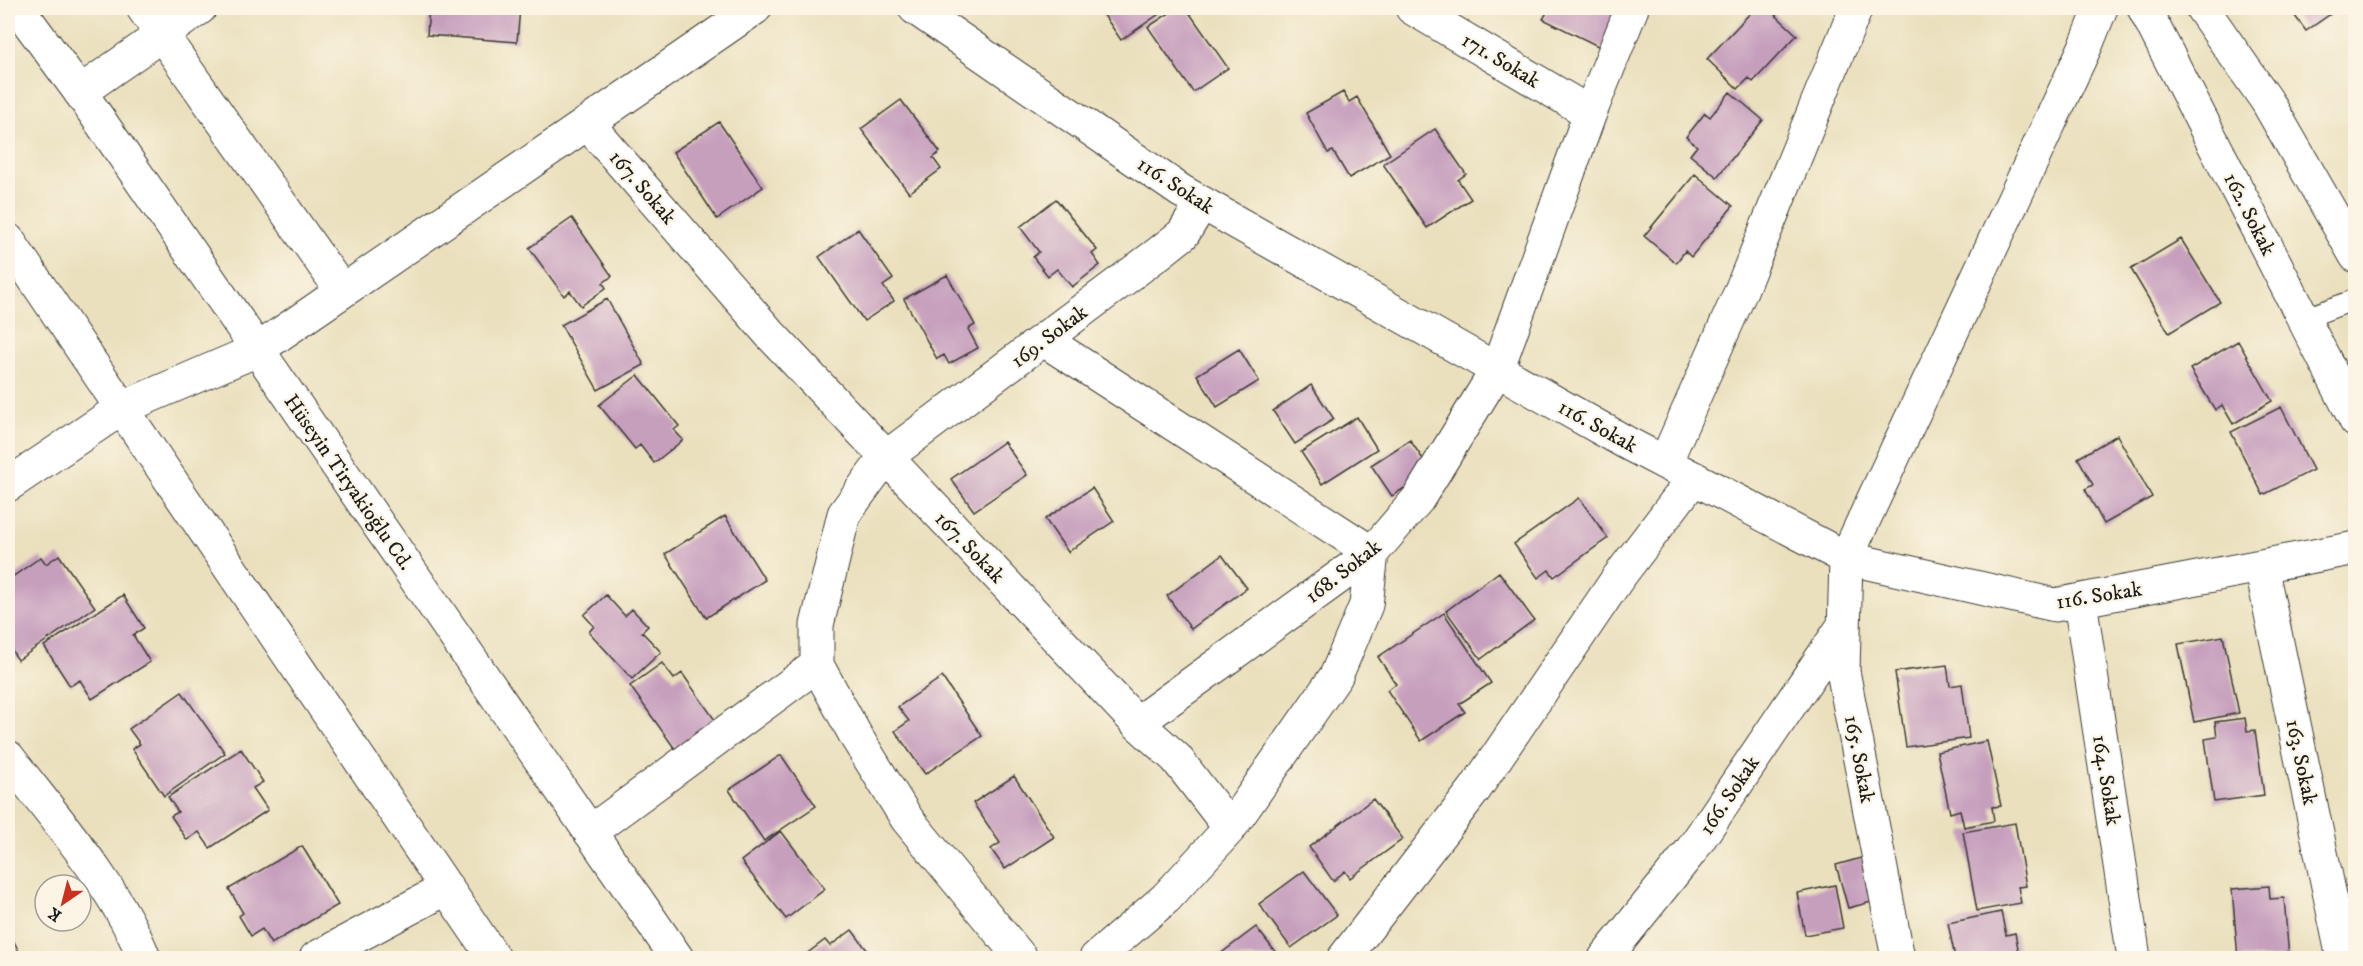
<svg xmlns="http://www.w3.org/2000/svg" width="2363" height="966" viewBox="0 0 2363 966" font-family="'IM FELL DW Pica',serif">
<rect width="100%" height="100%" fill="#fcf5e5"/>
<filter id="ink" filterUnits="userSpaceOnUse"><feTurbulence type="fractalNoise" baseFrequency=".0167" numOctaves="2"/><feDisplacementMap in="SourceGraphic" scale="12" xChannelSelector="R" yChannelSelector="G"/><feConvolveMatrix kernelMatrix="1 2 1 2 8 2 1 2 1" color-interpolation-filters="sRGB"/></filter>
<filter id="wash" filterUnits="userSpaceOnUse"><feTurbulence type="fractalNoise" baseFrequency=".008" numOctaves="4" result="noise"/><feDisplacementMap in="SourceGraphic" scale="24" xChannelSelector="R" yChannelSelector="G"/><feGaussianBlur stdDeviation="1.35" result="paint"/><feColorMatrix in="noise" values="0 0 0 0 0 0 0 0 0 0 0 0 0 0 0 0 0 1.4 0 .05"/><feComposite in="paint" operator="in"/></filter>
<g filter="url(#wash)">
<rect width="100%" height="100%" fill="#eae0be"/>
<g id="blocks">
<path fill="#c69fbd" d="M429,8h91l-3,34 -90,-7z
M1099,8h56l4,6 -38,26z
M1177,8h9l42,60 -35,24 -45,-65z
M1545,8h79l-20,41 -61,-30 6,-10z
M1755,8h13l29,27 -44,47 -4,-4 -11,11 -31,-30z
M2289,8h50l-33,23z
M1343,92l6,10 8,-5 33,57 -41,24 -16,-27 -5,2 -22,-40z
M1730,92l33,28 -46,57 -27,-22 7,-9 -11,-9 19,-24 5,4z
M901,100l39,52 -7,6 8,11 -32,24 -48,-64z
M719,122l44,65 -46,32 -44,-67z
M1435,129l31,45 -8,6 13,19 -44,29 -44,-64z
M1695,174l38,32 -42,51 -6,-6 -9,12 -32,-27z
M1056,199l41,51 -5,4 8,11 -28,22 -15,-18 -9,7 -15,-19 6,-5 -19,-25z
M572,218l40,58 -9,7 3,5 -25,18 -11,-15 -6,5 -35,-48z
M858,229l35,50 -10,7 11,15 -30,20 -45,-64z
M2181,239l39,63 -51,31 -38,-64z
M947,275l28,50 -7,4 10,19 -29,16 -5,-9 -7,4 -33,-60z
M607,299l37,66 -46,25 -37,-65z
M2238,341l34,60 -39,23 -11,-19 -7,5 -25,-41z
M1239,349l20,32 -42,26 -20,-32z
M638,375l41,51 -5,4 9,10 -29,23 -14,-18 -5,4 -36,-44z
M1311,385l23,34 -39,25 -22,-33z
M2281,407l32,63 -50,25 -32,-63z
M1357,417l20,32 -55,35 -21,-32z
M2117,435l35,62 -48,27 -19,-35 8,-4 -15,-27z
M1410,440l21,31 -39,25 -21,-31z
M1004,442l23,33 -53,36 -23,-32z
M1092,488l22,33 -46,31 -23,-33z
M1579,498l29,40 -54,39 -5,-7 -11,8 -24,-34z
M725,516l40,64 -59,38 -41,-64z
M59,555l36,52 -77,53 -10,-15v-65l33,-23 5,7z
M1222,555l25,33 -56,41 -24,-33z
M1499,572l35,48 -53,39 -35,-48z
M123,595l21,33 -11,7 17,27 -58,37 -12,-19 -10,6 -26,-40z
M606,595l19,21 7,-7 16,17 -6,6 19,20 -29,27 -43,-47 5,-6 -10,-11z
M1444,613l47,70 -32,21 6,8 -44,29 -34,-51 9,-6 -18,-27z
M2223,636l16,77 -45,9 -16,-78z
M662,663l12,16 8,-6 33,47 -40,29 -45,-63z
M1947,665l3,21 12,-2 7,54 -63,9 -11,-75z
M942,677l40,59 -57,38 -30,-43 14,-10 -11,-14z
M182,692l43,61 -61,43 -32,-47 8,-5 -11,-15z
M2245,718l2,13 8,-1 9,65 -50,7 -9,-63 12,-2 -2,-15z
M1987,741l14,65 -9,1 2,14 -30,6 -4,-17 -10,3 -13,-61z
M241,749l22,33 -10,6 15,22 -58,38 -11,-16 -12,8 -16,-24 7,-4 -10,-15z
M781,755l35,51 -52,35 -35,-51z
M1014,776l40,61 -49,32 -14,-20 9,-6 -27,-40z
M1373,799l30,40 -53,39 -5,-7 -12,10 -24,-34z
M2015,823l11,63 -8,1 3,16 -44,8 -14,-79z
M781,831l44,58 -39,30 -45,-58z
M302,846l36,59 -67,39 -9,-15 -11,7 -12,-20 4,-3 -14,-24z
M1872,855l11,44 -35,9 -12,-43z
M1304,871l33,44 -46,33 -32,-44z
M1835,885l8,43 -38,7 -8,-42z
M2269,886l1,13 14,-1 5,60h-51l-6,-69z
M2001,912l5,23 9,-2 5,25h-65l-7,-35z
M1256,927l24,31h-65z
M8,929l14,29h-14z
M852,930l21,28h-66l-2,-3 20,-15 5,6z"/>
</g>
</g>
<g filter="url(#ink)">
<use href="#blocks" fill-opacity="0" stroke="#3b3934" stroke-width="1.5"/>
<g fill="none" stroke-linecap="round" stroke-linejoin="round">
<g stroke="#3b3934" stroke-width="22">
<path id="service" d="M2303,319l53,-20"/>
</g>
<g stroke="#3b3934" stroke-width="35">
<path id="minor" d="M143,8l199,283
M915,8l266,183 444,251 221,116 209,47 301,-57
M1412,8l178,105
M2144,8l212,413
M2202,8l65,93 89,155
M80,92l120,-84
M587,123l183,211 367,389 39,35 54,70 -64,70 -70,60
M1044,340l328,213 -6,52 -30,71 -106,152
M257,350l498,-342
M1665,463l75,-170 116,-285
M8,485l114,-77
M2261,566l82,392
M2080,601l54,357
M1137,723l235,-170 46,-54 79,-129 93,-257 42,-105
M8,757c45,59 110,132 136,201
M590,832l227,-167
M316,958l131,-70
M1021,958l-114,-139 -50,-81 -40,-73v-40l27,-111 41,-56 274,-205 24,-19 19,-31
M1344,958l131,-169 143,-211 76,-100
M1605,958l86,-107 153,-226
M1898,958l-55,-287 3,-113 241,-515 14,-35"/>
</g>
<g stroke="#3b3934" stroke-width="35">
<path id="tertiary" d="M18,8l62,84 597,866
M8,240l486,718
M122,408l135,-58"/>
</g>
<use href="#service" stroke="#fff" stroke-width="20"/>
<use href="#minor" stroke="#fff" stroke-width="33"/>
<use href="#tertiary" stroke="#fff" stroke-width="33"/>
</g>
</g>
<g text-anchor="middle" stroke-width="4.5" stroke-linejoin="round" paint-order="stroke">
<g font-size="21" fill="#1c1c1c" stroke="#fcf5e5">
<text transform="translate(1501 60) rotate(31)" y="7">171. Sokak</text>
<text transform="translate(1176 185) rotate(33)" y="7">116. Sokak</text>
<text transform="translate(643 187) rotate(49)" y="7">167. Sokak</text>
<text transform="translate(2250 214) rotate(63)" y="7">162. Sokak</text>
<text transform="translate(1049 336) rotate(-37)" y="7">169. Sokak</text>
<text transform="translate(1598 426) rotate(29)" y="7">116. Sokak</text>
<text transform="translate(349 482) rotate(55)" y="7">Hüseyin Tiryakioğlu Cd.</text>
<text transform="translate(970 547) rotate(46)" y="7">167. Sokak</text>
<text transform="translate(1343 571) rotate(-38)" y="7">168. Sokak</text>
<text transform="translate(2099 595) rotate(-9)" y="7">116. Sokak</text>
<text transform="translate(1860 759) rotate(79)" y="7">165. Sokak</text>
<text transform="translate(2302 762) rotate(78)" y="7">163. Sokak</text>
<text transform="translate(2107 780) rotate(81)" y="7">164. Sokak</text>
<text transform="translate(1729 795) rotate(-56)" y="7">166. Sokak</text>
</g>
</g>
<rect width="2363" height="966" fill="none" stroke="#fcf5e5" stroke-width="30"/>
<g transform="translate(63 903) rotate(215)"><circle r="28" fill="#fcf5e5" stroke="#a29e95" stroke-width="1.5"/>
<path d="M0-4.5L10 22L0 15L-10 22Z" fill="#c8321e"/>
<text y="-9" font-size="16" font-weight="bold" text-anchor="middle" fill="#1c1c1c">K</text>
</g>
</svg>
